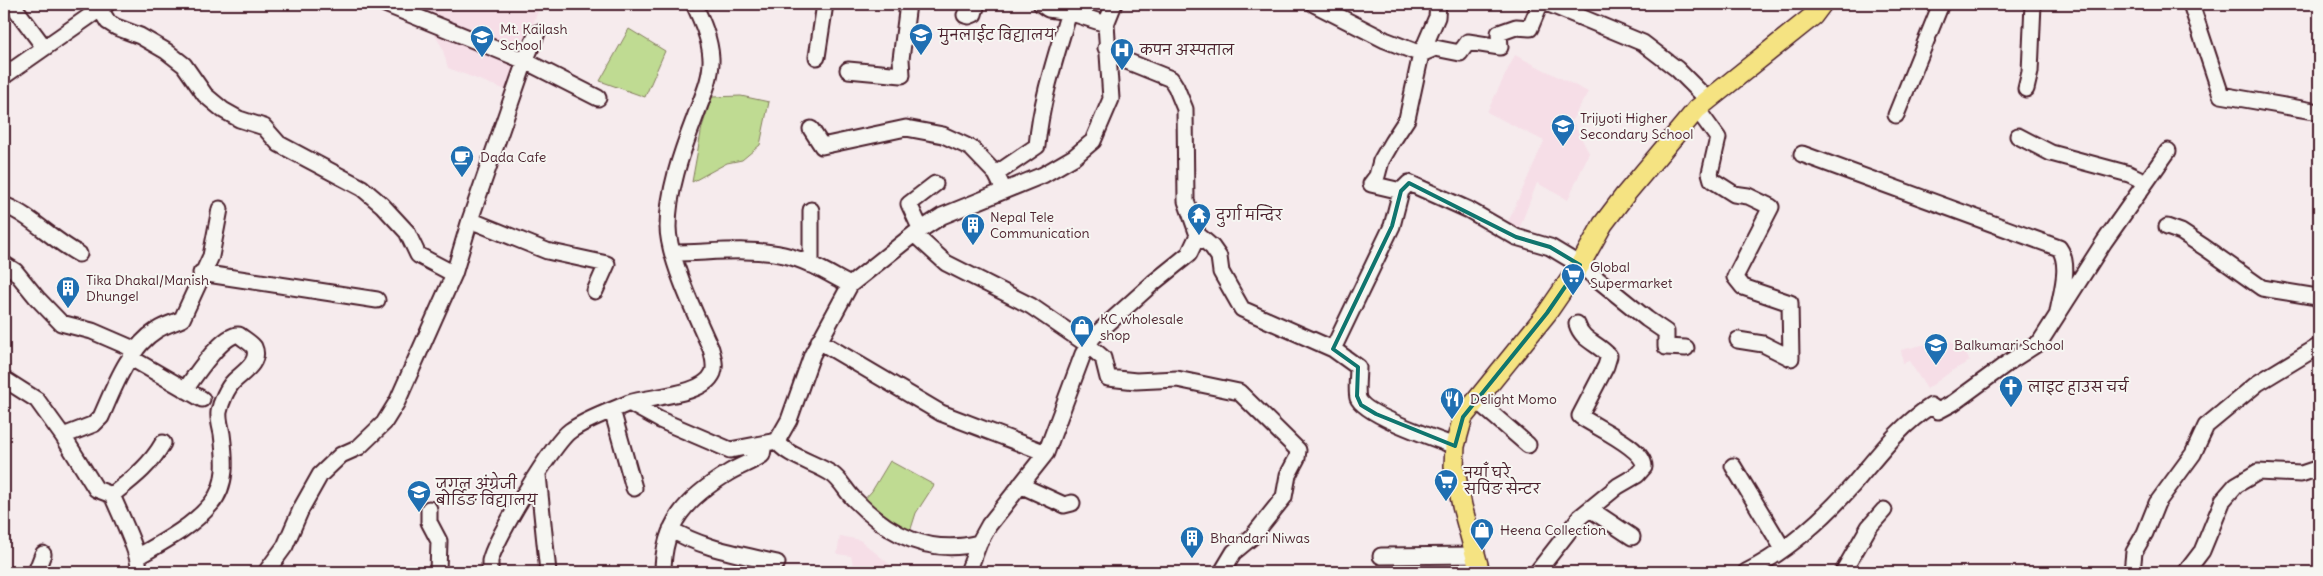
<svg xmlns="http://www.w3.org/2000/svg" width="2323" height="576" viewBox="0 0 2323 576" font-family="Delius,'Playpen Sans Deva',sans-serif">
<rect width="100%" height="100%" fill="#f6ebed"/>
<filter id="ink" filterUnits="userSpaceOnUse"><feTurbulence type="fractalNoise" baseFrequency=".02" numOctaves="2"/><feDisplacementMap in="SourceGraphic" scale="10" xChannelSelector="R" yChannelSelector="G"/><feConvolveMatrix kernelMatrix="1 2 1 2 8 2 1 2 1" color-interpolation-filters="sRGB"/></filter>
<g filter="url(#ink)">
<path fill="#f6dee7" d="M416,4h125l-35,86 -58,-22 -6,-21z
M1515,55l73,37 -16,28 17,33 -21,47 -31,-17 -21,54 -12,-6 40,-90 -57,-29z
M1944,340l7,1 9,12 4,-3 6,11 -17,9 -26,19 -18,-28 -6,2 -2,-13z
M840,536l20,4 39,32h-44l-4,-16 -14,-2z"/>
<path fill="#bfdb92" stroke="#847d5e" d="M629,29l36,22 -20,46 -45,-16z
M741,96l28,6 -9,43 -18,15 -15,3 -35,19 10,-55 10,-30z
M890,461l44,24 -18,28 -7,22 -47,-33 10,-11z"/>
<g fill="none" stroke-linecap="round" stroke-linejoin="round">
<g stroke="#4a1f2b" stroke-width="19">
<path id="minor" d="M12,4l32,43
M385,4l140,57 73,37
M1041,4l7,5 21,3 37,12
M1314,4l71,36 36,14 14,-6 25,5 8,-11 32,5 -1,-14 17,-6 14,1 10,-24
M1549,4l94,39 34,26 31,31
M2191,4l30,91 98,17
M100,9l8,13 8,5 24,9 26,15 18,14 21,30 18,15 16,9 25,8 15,17 83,44 20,17 25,27 11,23 36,19
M965,15l4,1 5,-2 3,-10
M817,57l8,-53
M848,70l54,5 -1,-16 7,-55
M4,76l103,-72
M2026,89l4,-17 3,-68
M1697,109l21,29 -8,35 2,7 22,14 14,2 23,11 -36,70 8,10 47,16 1,55 -28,-14 -25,-4
M1896,115l45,-111
M811,129l11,17 84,-18 37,7 28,13 25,26 8,16
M2018,136l33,17 78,21 17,8
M1802,154l257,94c12,17 2,45 -1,64
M996,174l41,-28c4,-46 19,-90 32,-134
M1401,191l8,-8 60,27 47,27 34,10 30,18 67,54 19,13v15l20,1
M4,205c28,11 48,35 75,49
M811,210v55
M470,220l77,31 60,13 -12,27
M2167,227l14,5 23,15 58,41 55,9 2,3
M921,230l-12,-26 26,-20
M914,234l32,29 85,43 57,39 15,13 5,20 28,3 41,-2 62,13 59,58 -1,8 -9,17 -4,22 -32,40 -18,15 -12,20
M1198,235l14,12 7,10 2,15 21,37 91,40 25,18c0,8 -2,24 0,31 5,16 78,41 97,48
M673,253c35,0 75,-6 111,2 23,5 45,19 66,30
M4,264l11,7 22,27 24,25 31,8 44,19
M201,273l176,27
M819,341l122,72 105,40
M1333,349l59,-123 9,-35 -30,-7 6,-8 4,-15 11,-19 15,-23 14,-65 16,-37 1,-13
M131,358l71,41
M4,379l33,21 26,36 33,53 16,6c6,15 31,64 26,77
M1476,400l52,45
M629,403c22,-7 74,-7 84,-30 3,-8 0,-16 -2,-24 -13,-29 -43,-91 -43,-122 0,-36 13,-73 26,-107 7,-20 18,-41 17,-62 -1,-19 -9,-37 -17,-54
M612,410l22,78
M63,436l31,-12 7,-7c13,-29 27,-69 56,-87 8,-5 16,-7 25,-11l29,-63 9,-47
M777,441c9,15 39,22 55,33 10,7 14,18 23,26 34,35 74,56 124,43
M1733,466l50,83
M538,475l10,97
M1020,485l44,20 8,-2
M112,495c20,-16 38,-29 51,-52
M429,509v13l10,19 -1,31
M1590,509l42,28
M671,529c28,19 73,26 106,34
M1381,556l95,-1
M137,557c26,-15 55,-30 74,-53 17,-19 14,-46 11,-70 -1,-6 -4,-15 -3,-22 2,-10 8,-24 15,-31 8,-8 27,-19 20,-34 -3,-4 -10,-8 -15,-12 -15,-3 -45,42 -54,55
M36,572l7,-18
M266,572l19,-26 17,-39 18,-32 21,-20 18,-8 25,-24 13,-21 57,-128 16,-54 55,-159 12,-28
M490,572c0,-3 0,-8 0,-11 5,-22 63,-118 80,-130 18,-13 39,-19 59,-28l31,17 70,30 47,-9 12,-21 23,-65 38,-70 64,-51 28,-18 101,-41 31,-18 19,-16 18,-42 -5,-75 8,-20
M663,572c0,-49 24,-74 65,-99 11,-7 22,-10 34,-18l2,-11
M968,572l11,-29 10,-18 57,-72 37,-99 10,-17 60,-54 36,-29 9,-19 -12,-34 -1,-92 -9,-22 -5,-8 -47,-19 -18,-12
M1537,572l43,-55 38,-31 19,-11 7,-8c1,-19 -49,-40 -64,-51l26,-50 3,-10c-11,-13 -27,-15 -32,-32
M1746,572c40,-20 77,-53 107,-87 24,-28 46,-59 78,-79l7,5 15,-8 56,-41 31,-20 64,-100 64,-91
M1843,572l26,-45 15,-17
M2132,572l2,-20 11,-19 12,-30 36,-49 13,-28 52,-43 61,-37
M2186,572l16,-21 21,-51 13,-15 22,-13 43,2 18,-6"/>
</g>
<g stroke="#4a1f2b" stroke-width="22">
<path id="major" d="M1480,572l-18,-66 -8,-40 1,-20 8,-29 84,-104 33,-48 23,-41 22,-29 72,-86 116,-93 9,-12"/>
</g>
<use href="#minor" stroke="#f6f6f2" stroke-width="15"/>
<use href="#major" stroke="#f5e382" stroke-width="19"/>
</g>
</g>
<path fill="none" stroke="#0f766e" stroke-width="4" stroke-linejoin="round" d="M1409,183l107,54 34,10 30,18 -33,48 -84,104 -8,29 -79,-32 -15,-9 -4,-9 1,-29 -25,-18 59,-123 9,-35z"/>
<defs>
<g id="school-pin" transform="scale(1.25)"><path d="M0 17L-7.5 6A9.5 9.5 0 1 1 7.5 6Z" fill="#1f6fb2" stroke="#f6f6f2"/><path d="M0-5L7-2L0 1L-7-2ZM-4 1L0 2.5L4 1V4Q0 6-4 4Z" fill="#fff"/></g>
<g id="hospital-pin" transform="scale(1.25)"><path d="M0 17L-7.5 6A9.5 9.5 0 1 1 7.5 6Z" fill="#1f6fb2" stroke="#f6f6f2"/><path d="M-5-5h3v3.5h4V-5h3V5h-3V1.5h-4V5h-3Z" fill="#fff"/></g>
<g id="cafe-pin" transform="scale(1.25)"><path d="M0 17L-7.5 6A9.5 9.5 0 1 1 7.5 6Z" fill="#1f6fb2" stroke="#f6f6f2"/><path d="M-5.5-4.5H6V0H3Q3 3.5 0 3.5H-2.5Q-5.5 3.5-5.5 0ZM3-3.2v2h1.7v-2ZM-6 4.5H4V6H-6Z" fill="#fff"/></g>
<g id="temple-pin" transform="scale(1.25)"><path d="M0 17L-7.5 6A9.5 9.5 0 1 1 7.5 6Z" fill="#1f6fb2" stroke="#f6f6f2"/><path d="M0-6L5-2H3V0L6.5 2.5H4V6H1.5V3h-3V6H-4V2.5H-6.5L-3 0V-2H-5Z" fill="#fff"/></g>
<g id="building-pin" transform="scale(1.25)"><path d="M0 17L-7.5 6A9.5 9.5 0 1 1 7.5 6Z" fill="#1f6fb2" stroke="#f6f6f2"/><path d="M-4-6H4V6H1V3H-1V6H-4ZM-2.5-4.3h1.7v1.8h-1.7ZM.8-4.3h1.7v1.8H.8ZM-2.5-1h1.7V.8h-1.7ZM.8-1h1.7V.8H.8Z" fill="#fff"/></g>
<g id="supermarket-pin" transform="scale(1.25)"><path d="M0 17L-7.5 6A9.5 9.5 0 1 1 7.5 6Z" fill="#1f6fb2" stroke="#f6f6f2"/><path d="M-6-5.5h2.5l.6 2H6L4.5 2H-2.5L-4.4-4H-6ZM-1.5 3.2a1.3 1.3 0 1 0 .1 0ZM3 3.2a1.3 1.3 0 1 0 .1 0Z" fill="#fff"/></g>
<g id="shop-pin" transform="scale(1.25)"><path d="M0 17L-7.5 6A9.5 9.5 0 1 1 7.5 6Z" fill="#1f6fb2" stroke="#f6f6f2"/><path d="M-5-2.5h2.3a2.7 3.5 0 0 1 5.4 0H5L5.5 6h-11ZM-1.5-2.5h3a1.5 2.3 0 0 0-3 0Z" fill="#fff"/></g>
<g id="church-pin" transform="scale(1.25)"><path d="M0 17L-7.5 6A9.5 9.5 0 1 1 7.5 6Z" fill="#1f6fb2" stroke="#f6f6f2"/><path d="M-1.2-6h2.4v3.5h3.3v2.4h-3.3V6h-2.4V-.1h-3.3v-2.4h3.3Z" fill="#fff"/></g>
<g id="restaurant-pin" transform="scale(1.25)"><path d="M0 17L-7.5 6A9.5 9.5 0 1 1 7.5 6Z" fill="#1f6fb2" stroke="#f6f6f2"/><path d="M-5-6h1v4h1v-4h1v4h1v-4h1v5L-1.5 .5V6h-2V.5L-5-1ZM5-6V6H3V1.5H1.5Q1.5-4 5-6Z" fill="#fff"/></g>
</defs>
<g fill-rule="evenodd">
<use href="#school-pin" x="921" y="35"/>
<use href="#school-pin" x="482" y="37"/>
<use href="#hospital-pin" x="1122" y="50"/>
<use href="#school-pin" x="1563" y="126"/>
<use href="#cafe-pin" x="462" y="157"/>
<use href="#temple-pin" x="1199" y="215"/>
<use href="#building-pin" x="973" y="225"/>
<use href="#supermarket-pin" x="1573" y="275"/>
<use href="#building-pin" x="68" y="288"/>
<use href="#shop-pin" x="1082" y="327"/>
<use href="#school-pin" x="1936" y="345"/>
<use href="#church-pin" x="2011" y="387"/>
<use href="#restaurant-pin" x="1452" y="399"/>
<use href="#supermarket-pin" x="1446" y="481"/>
<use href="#school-pin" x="419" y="492"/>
<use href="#shop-pin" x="1482" y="530"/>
<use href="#building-pin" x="1192" y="538"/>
</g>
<g text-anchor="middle" stroke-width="4" stroke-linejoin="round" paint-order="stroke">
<g font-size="14" fill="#4a1f2b" stroke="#f6f6f2" text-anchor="start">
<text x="500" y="34">Mt. Kailash<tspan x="500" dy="16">School</tspan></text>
<text x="938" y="40">मुनलाईट विद्यालय</text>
<text x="1140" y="55">कपन अस्पताल</text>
<text x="1580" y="123">Trijyoti Higher<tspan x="1580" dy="16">Secondary School</tspan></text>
<text x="480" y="162">Dada Cafe</text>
<text x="1216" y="220">दुर्गा मन्दिर</text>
<text x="990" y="222">Nepal Tele<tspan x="990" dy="16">Communication</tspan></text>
<text x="1590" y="272">Global<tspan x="1590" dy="16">Supermarket</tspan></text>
<text x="86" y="285">Tika Dhakal/Manish<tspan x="86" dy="16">Dhungel</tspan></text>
<text x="1100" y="324">KC wholesale<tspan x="1100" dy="16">shop</tspan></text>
<text x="1954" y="350">Balkumari School</text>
<text x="2028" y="392">लाइट हाउस चर्च</text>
<text x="1470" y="404">Delight Momo</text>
<text x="1464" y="478">नयाँ घरे<tspan x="1464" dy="16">सपिङ सेन्टर</tspan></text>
<text x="436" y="489">जुगल अंग्रेजी<tspan x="436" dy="16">बोर्डिङ विद्यालय</tspan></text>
<text x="1500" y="535">Heena Collection</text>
<text x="1210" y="543">Bhandari Niwas</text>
</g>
</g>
<rect width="2323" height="576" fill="none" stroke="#f6f6f2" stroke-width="20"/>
<rect x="10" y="10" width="2303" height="556" fill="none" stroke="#4a1f2b" stroke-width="2" filter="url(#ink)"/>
</svg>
